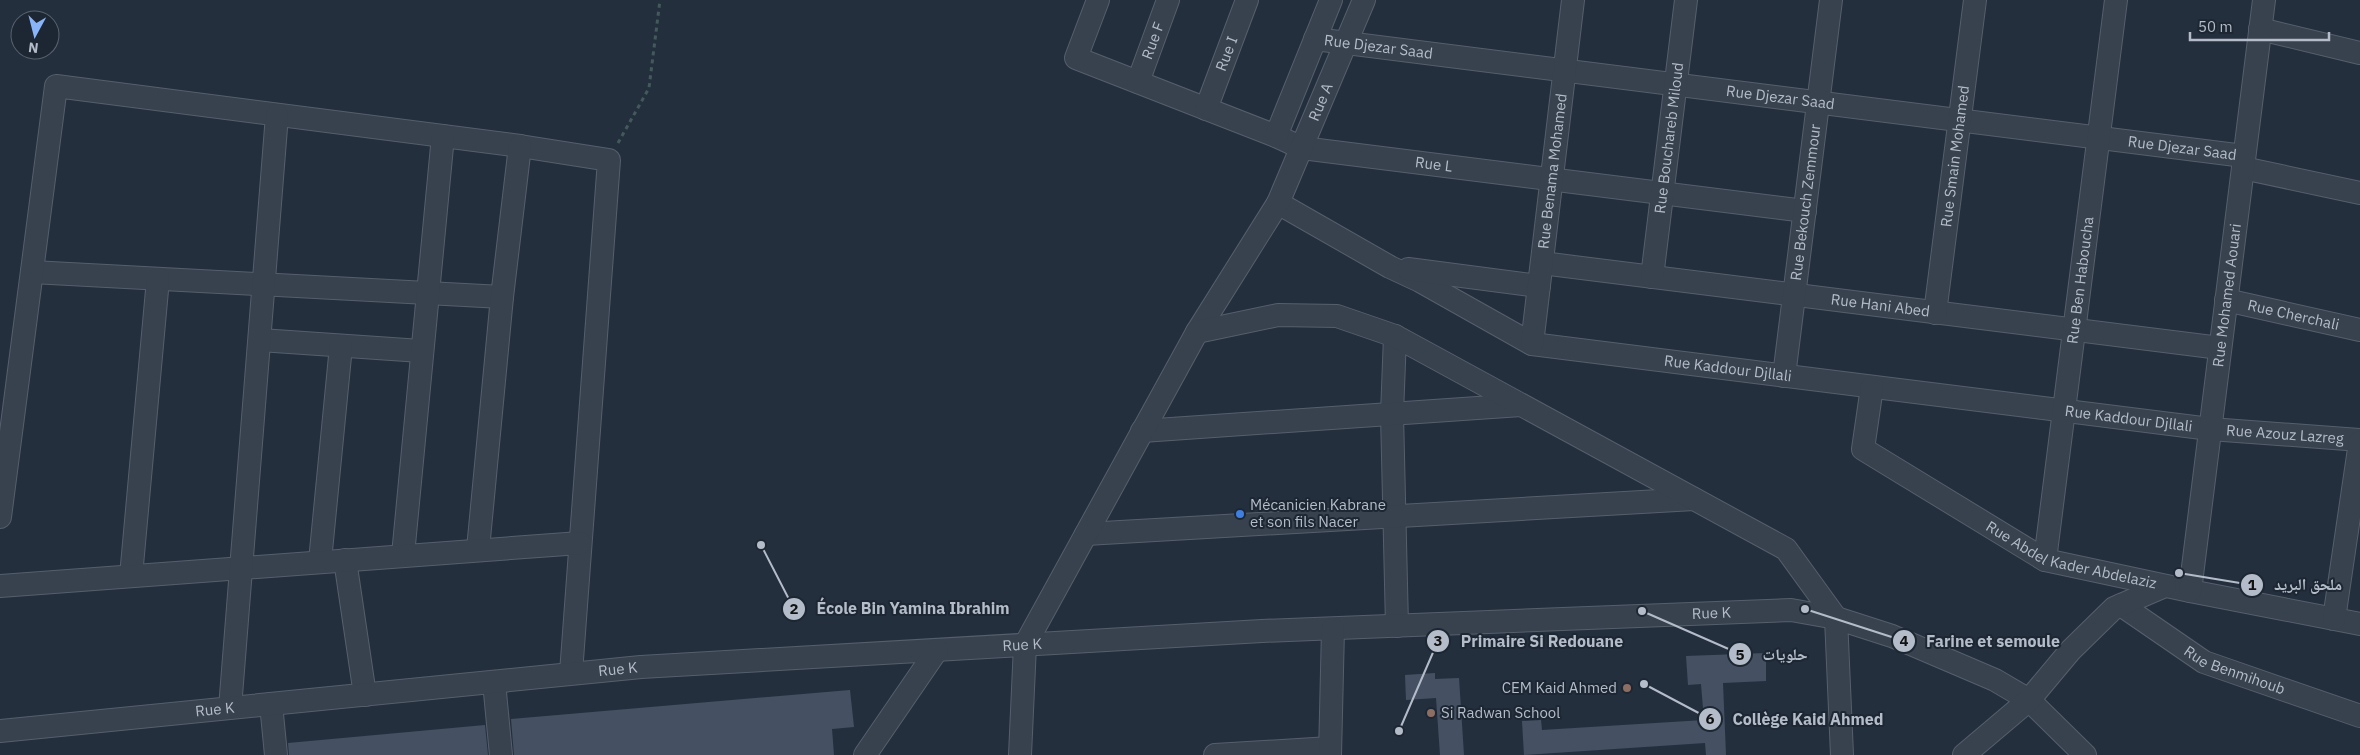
<svg xmlns="http://www.w3.org/2000/svg" width="2360" height="755" viewBox="0 0 2360 755" font-family="'IBM Plex Sans','Noto Naskh Arabic',sans-serif">
<rect width="100%" height="100%" fill="#242f3e"/>
<path fill="#455162" d="M1766,653v28l-43,2 3,72h-20l-1,-12 -181,12 -2,-34 19,-1 1,10 162,-10 -3,-36 -13,1 -2,-29z
M1435,673v6l24,-1 5,77h-24l-4,-57 -30,2 -1,-25z
M850,690l4,37 -22,2 2,26h-320l-3,-36z
M485,725l3,30h-199l-1,-12z"/>
<g fill="none" stroke-linecap="round" stroke-linejoin="round">
<g stroke="#565f6c" stroke-width="24">
<g id="street">
<path id="s1" d="M1098,0l-22,58 200,78 26,12 503,63"/>
<path d="M2260,29l100,24"/>
<path id="s2" d="M1315,39l929,117"/>
<path id="s3" d="M1138,82l30,-82"/>
<path id="s4" d="M1206,109l41,-109"/>
<path d="M1276,136l55,-136"/>
<path d="M2243,168l117,25"/>
<path id="s5" d="M1278,203l112,64 30,14 112,63 678,85 150,11"/>
<path id="s6" d="M1542,263l678,85"/>
<path d="M1408,269l131,17"/>
<path d="M32,272l470,25"/>
<path id="s7" d="M1652,277l34,-277"/>
<path id="s8" d="M2226,300l134,30"/>
<path id="s9" d="M1935,313l40,-313"/>
<path id="s10" d="M1197,332l81,-129 86,-203"/>
<path d="M1395,336l-3,78 5,212"/>
<path d="M260,340l161,11"/>
<path id="s11" d="M1532,344l41,-344"/>
<path id="s12" d="M1784,376l47,-376"/>
<path id="s13" d="M1872,387l-9,62 182,111 145,31 170,33"/>
<path d="M1142,431l379,-26"/>
<path d="M0,517l56,-431 464,60 89,14 -38,513"/>
<path d="M1086,534l608,-35"/>
<path d="M478,549l24,-252 18,-151"/>
<path d="M403,555l40,-419"/>
<path d="M345,560l20,135"/>
<path id="s14" d="M2045,560l71,-560"/>
<path d="M320,561l21,-215"/>
<path d="M131,576l27,-297"/>
<path d="M0,586l580,-43"/>
<path id="s15" d="M2190,591l74,-591"/>
<path id="s16" d="M2121,605l83,57 156,54"/>
<path d="M2334,619l26,-177"/>
<path d="M494,682l7,73"/>
<path d="M271,704l5,51"/>
<path d="M230,708l47,-593"/>
<path id="s17" d="M0,731l641,-64 621,-36 529,-21 45,8 56,18 103,44 34,20 56,55"/>
<path d="M865,755l72,-105"/>
<path d="M1020,755l5,-110 172,-313 81,-17 59,1 58,20 391,213 50,69 6,137"/>
<path d="M1215,755l115,-7"/>
<path d="M1330,755l3,-126"/>
<path d="M1964,755l65,-55 41,-49 44,-43 51,-22"/>
</g>
</g>
<path stroke="#44595c" stroke-width="3" stroke-dasharray="4 4" stroke-linecap="butt" d="M618,143l31,-55 11,-88"/>
<use href="#street" stroke="#38414e" stroke-width="22"/>
</g>
<circle fill="#3f7fe0" stroke="#1d2633" stroke-width="2" cx="1240" cy="514" r="5"/>
<g fill="#8d6e63" stroke="#1d2633" stroke-width="2">
<circle cx="1627" cy="688" r="5"/>
<circle cx="1431" cy="713" r="5"/>
</g>
<g text-anchor="middle" stroke-width="4" stroke-linejoin="round" paint-order="stroke">
<g font-size="15" fill="#b4bcc9" stroke="#1d2633">
<text dy="5" stroke="none"><textPath href="#s3" startOffset="44">Rue F</textPath></text>
<text dy="5" stroke="none"><textPath href="#s2" startOffset="64">Rue Djezar Saad</textPath></text>
<text dy="5" stroke="none"><textPath href="#s4" startOffset="59">Rue I</textPath></text>
<text dy="5" stroke="none"><textPath href="#s2" startOffset="469">Rue Djezar Saad</textPath></text>
<text dy="5" stroke="none"><textPath href="#s10" startOffset="262">Rue A</textPath></text>
<text dy="5" stroke="none"><textPath href="#s7" startOffset="140">Rue Bouchareb Miloud</textPath></text>
<text dy="5" stroke="none"><textPath href="#s2" startOffset="874">Rue Djezar Saad</textPath></text>
<text dy="5" stroke="none"><textPath href="#s9" startOffset="158">Rue Smain Mohamed</textPath></text>
<text dy="5" stroke="none"><textPath href="#s1" startOffset="438">Rue L</textPath></text>
<text dy="5" stroke="none"><textPath href="#s11" startOffset="174">Rue Benama Mohamed</textPath></text>
<text dy="5" stroke="none"><textPath href="#s12" startOffset="175">Rue Bekouch Zemmour</textPath></text>
<text dy="5" stroke="none"><textPath href="#s14" startOffset="282">Rue Ben Haboucha</textPath></text>
<text dy="5" stroke="none"><textPath href="#s15" startOffset="298">Rue Mohamed Aouari</textPath></text>
<text dy="5" stroke="none"><textPath href="#s6" startOffset="341">Rue Hani Abed</textPath></text>
<text dy="5" stroke="none"><textPath href="#s8" startOffset="69">Rue Cherchali</textPath></text>
<text dy="5" stroke="none"><textPath href="#s5" startOffset="488">Rue Kaddour Djllali</textPath></text>
<text dy="5" stroke="none"><textPath href="#s5" startOffset="892">Rue Kaddour Djllali</textPath></text>
<text dy="5" stroke="none"><textPath href="#s5" startOffset="1049">Rue Azouz Lazreg</textPath></text>
<text dy="5" stroke="none"><textPath href="#s13" startOffset="299">Rue Abdel Kader Abdelaziz</textPath></text>
<text dy="5" stroke="none"><textPath href="#s17" startOffset="1716">Rue K</textPath></text>
<text dy="5" stroke="none"><textPath href="#s17" startOffset="1026">Rue K</textPath></text>
<text dy="5" stroke="none"><textPath href="#s17" startOffset="621">Rue K</textPath></text>
<text dy="5" stroke="none"><textPath href="#s16" startOffset="132">Rue Benmihoub</textPath></text>
<text dy="5" stroke="none"><textPath href="#s17" startOffset="216">Rue K</textPath></text>
</g>
<g font-size="15" fill="#b4bcc9" stroke="#1d2633" text-anchor="start">
<text x="1250" y="510">Mécanicien Kabrane<tspan x="1250" dy="17">et son fils Nacer</tspan></text>
<text x="1617" y="693" text-anchor="end">CEM Kaid Ahmed</text>
<text x="1441" y="718">Si Radwan School</text>
</g>
</g>
<path fill="none" stroke="#b4bcc9" stroke-width="2" d="M2179 573L2252 585M761 545L794 609M1399 731L1438 641M1805 609L1904 641M1642 611L1740 654M1644 684L1710 719"/>
<g fill="#b4bcc9" stroke="#1d2633" stroke-width="2">
<circle cx="2179" cy="573" r="5"/>
<circle cx="761" cy="545" r="5"/>
<circle cx="1399" cy="731" r="5"/>
<circle cx="1805" cy="609" r="5"/>
<circle cx="1642" cy="611" r="5"/>
<circle cx="1644" cy="684" r="5"/>
<circle cx="2252" cy="585" r="12"/>
<circle cx="794" cy="609" r="12"/>
<circle cx="1438" cy="641" r="12"/>
<circle cx="1904" cy="641" r="12"/>
<circle cx="1740" cy="654" r="12"/>
<circle cx="1710" cy="719" r="12"/>
</g>
<g font-size="15" text-anchor="middle" font-weight="bold" fill="#111">
<text x="2252" y="590">1</text>
<text x="794" y="614">2</text>
<text x="1438" y="646">3</text>
<text x="1904" y="646">4</text>
<text x="1740" y="660">5</text>
<text x="1710" y="724">6</text>
</g>
<g font-size="16" text-anchor="middle" font-weight="bold" fill="#b4bcc9" stroke="#1d2633" stroke-width="4" stroke-linejoin="round" paint-order="stroke">
<text x="2308" y="590">ملحق البريد</text>
<text x="913" y="614">École Bin Yamina Ibrahim</text>
<text x="1542" y="647">Primaire Si Redouane</text>
<text x="1993" y="647">Farine et semoule</text>
<text x="1785" y="660">حلويات</text>
<text x="1808" y="725">Collège Kaid Ahmed</text>
</g>
<g transform="translate(35 35) rotate(187)"><circle r="24" fill="#1d2633" stroke="#59626f"/>
<path d="M0-4L9 19L0 12L-9 19Z" fill="#8ab4f8"/>
<text y="-8" font-size="14" font-weight="bold" text-anchor="middle" fill="#b4bcc9">N</text>
</g>
<path d="M2190 32v8h139v-8" fill="none" stroke="#b4bcc9" stroke-width="2.5"/>
<text x="2198" y="32" font-size="15" fill="#b4bcc9" stroke="#1d2633" stroke-width="4" paint-order="stroke">50 m</text>
</svg>
